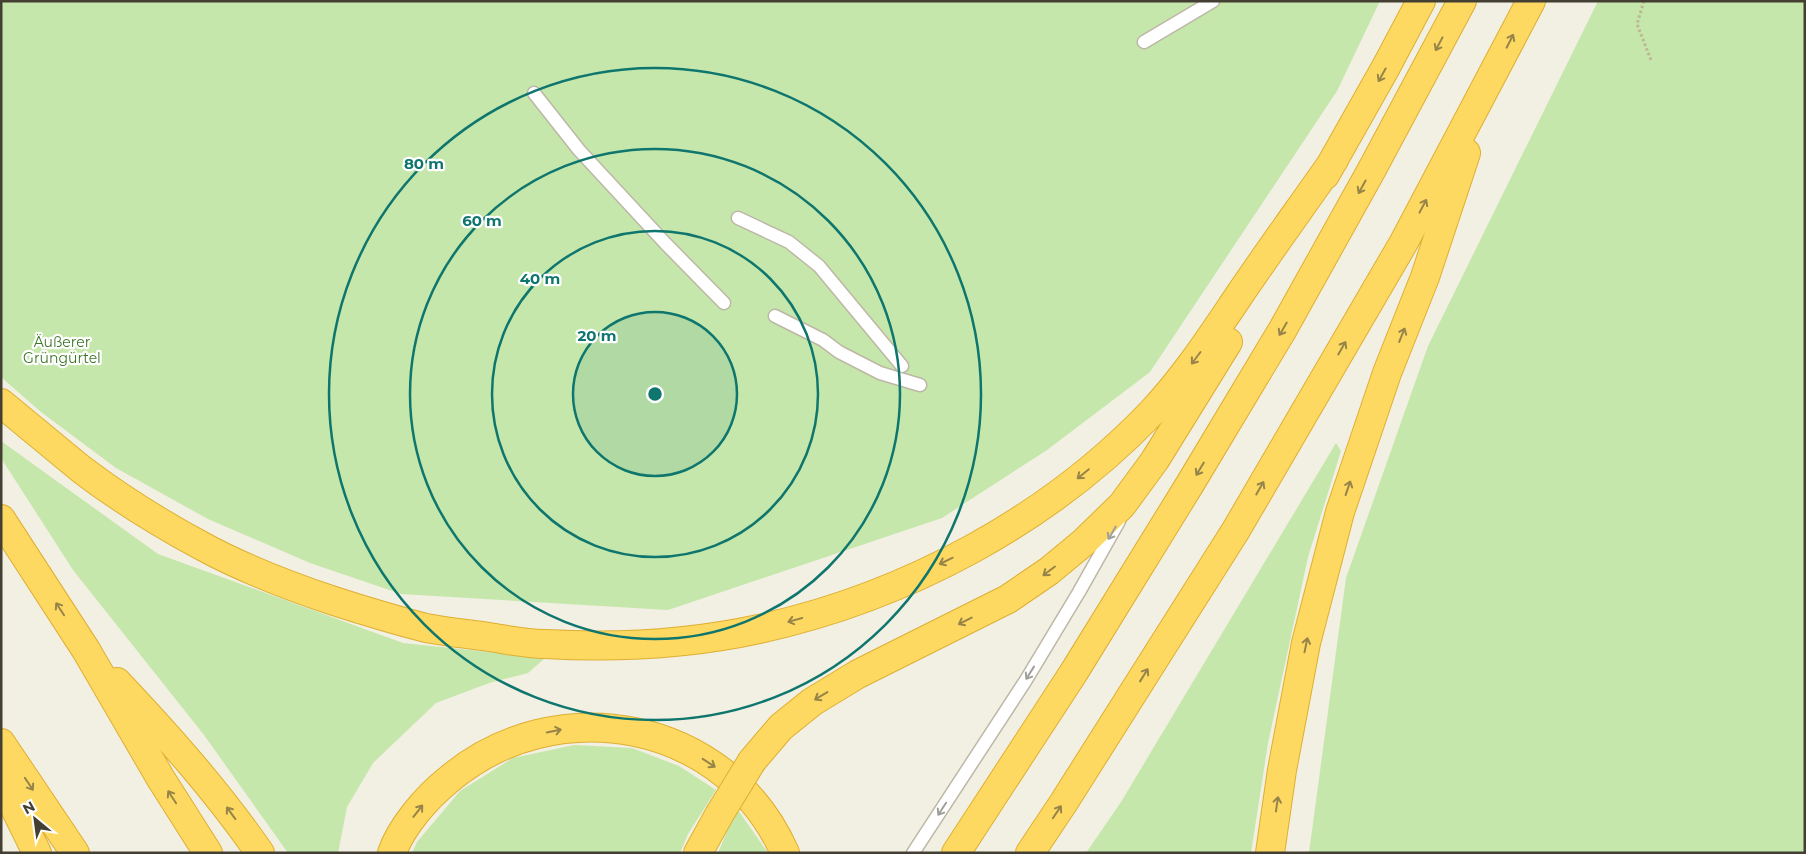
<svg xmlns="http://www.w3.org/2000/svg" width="1806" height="854" viewBox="0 0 1806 854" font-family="Montserrat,sans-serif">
<rect width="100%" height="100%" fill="#f2efe3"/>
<path fill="#c6e7ab" d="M1,1h1379l-43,90 -187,281 -103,78 -105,68 -274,92 -267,-16 -91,-31 -102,-44 -92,-51 -75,-56 -40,-35z
M1598,1h207v852h-496l37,-275 82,-232z
M1,441l157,113 245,89 142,15 -17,15 -39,10 -53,20 -63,60 -26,44 -9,46h-50l-84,-118 -131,-165 -72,-112z
M1336,443l5,8 -33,106 -40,186 -17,110h-165l35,-51z
M574,745l58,3 47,18 37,24 -28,44 -8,19h-268l5,-11 43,-51 53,-33z
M738,810l30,43h-50l13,-31z"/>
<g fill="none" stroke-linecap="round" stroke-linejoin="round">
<g stroke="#bdb7a6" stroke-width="15">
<path id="service" d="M1144,42l69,-41
M534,93l45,57 87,94 58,59
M738,218l51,24 30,24 83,100
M775,316l48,24 16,12 41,21 40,12
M913,853l113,-173 53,-88 40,-71"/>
</g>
<g stroke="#ddaf32" stroke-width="30">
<path id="motorway" d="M1325,175l61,-108 35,-66
M1,403c27,22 53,44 80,66 38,29 80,55 121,77 42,23 87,40 132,55 31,10 61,19 92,27 21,4 43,6 63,9 19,3 37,7 56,7 71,4 145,0 214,-15 146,-32 289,-108 393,-217 33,-35 59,-75 86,-115 31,-46 64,-91 96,-137
M1,519l85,131 75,129 47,74
M117,682c51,54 100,109 143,171
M1,743l74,110
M752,761l29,-34 31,-25 46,-28 150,-75 41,-28 35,-29 38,-37 33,-45 73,-118
M1,780l36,73
M392,853c9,-26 34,-55 55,-72 108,-93 279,-62 338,72
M698,853l21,-38
M956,853l118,-181 116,-188 93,-155 88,-158 91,-170
M1030,853l34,-51 172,-272 168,-288 127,-241
M1270,853l12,-83 24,-127 34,-131 47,-139 38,-96 41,-124"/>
</g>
<path stroke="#bfb597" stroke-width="3" stroke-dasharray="2.5 2.5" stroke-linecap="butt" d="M1644,1l-7,23 14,36"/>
<use href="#service" stroke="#fff" stroke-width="12"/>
<use href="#motorway" stroke="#fed962" stroke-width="28"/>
<g stroke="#ddaf32" stroke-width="30" stroke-linecap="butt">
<path id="motorway-bridge" d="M719,815l33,-54"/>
</g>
<use href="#motorway-bridge" stroke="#fed962" stroke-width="28"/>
</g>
<defs><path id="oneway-shaft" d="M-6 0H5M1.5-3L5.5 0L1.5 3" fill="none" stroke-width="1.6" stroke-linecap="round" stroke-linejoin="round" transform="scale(1.25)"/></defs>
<g stroke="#978448">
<use href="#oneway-shaft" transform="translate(1510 41) rotate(-63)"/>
<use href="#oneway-shaft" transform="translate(1439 44) rotate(118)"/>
<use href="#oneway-shaft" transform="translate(1382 75) rotate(119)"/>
<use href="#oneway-shaft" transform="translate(1362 187) rotate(119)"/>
<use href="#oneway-shaft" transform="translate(1423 206) rotate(-62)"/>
<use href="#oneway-shaft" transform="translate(1283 329) rotate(120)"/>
<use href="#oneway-shaft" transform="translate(1402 335) rotate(-68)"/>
<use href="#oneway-shaft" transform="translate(1342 348) rotate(-60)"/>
<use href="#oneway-shaft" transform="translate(1196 358) rotate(127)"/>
<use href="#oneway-shaft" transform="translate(1200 469) rotate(121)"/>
<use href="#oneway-shaft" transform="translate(1083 474) rotate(141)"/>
<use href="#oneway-shaft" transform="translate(1260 488) rotate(-60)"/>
<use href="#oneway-shaft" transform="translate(1348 488) rotate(-71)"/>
<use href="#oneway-shaft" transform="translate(946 561) rotate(154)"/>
<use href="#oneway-shaft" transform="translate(1049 571) rotate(143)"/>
<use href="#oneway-shaft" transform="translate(60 609) rotate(-123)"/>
<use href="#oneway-shaft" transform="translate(795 620) rotate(165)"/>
<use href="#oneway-shaft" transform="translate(965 621) rotate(153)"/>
<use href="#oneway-shaft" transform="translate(1306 645) rotate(-78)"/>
<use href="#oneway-shaft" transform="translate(1144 675) rotate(-58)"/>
<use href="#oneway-shaft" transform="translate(821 696) rotate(149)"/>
<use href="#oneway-shaft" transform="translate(554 731) rotate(-11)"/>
<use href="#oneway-shaft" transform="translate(709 763) rotate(33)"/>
<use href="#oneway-shaft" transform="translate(29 784) rotate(56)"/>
<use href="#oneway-shaft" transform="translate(172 797) rotate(-123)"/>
<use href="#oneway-shaft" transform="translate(1277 804) rotate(-82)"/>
<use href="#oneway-shaft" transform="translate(418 811) rotate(-52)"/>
<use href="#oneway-shaft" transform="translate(1057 812) rotate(-56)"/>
<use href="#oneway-shaft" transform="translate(231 813) rotate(-126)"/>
</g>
<g stroke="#a19f99">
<use href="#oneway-shaft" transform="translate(1112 533) rotate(120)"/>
<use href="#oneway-shaft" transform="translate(1030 673) rotate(122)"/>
<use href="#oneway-shaft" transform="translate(942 809) rotate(123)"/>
</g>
<circle cx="655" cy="394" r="82" fill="#0f766e" fill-opacity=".12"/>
<g fill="none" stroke="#0f766e" stroke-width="2.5">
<circle cx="655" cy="394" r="82"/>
<circle cx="655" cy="394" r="163"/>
<circle cx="655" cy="394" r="245"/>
<circle cx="655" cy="394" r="326"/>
</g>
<g text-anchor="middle" stroke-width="4.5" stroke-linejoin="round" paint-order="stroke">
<g font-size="14" fill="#3d7527" stroke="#fff">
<text x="62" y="347">Äußerer<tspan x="62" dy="16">Grüngürtel</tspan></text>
</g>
</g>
<circle cx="655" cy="394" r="8" fill="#0f766e" stroke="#fff" stroke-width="2.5"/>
<g font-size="15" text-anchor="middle" font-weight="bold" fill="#0f766e" stroke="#fff" stroke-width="4.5" stroke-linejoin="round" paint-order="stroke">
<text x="424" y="169">80 m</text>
<text x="482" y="226">60 m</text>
<text x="540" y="284">40 m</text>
<text x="597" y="341">20 m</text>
</g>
<rect width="1806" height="854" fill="none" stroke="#433f33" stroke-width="5"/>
<g transform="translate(35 819) rotate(331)" stroke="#ffffff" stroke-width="4" paint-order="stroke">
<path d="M0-4L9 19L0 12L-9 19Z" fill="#433f33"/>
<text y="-8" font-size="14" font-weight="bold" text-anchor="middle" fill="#433f33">N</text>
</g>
</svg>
